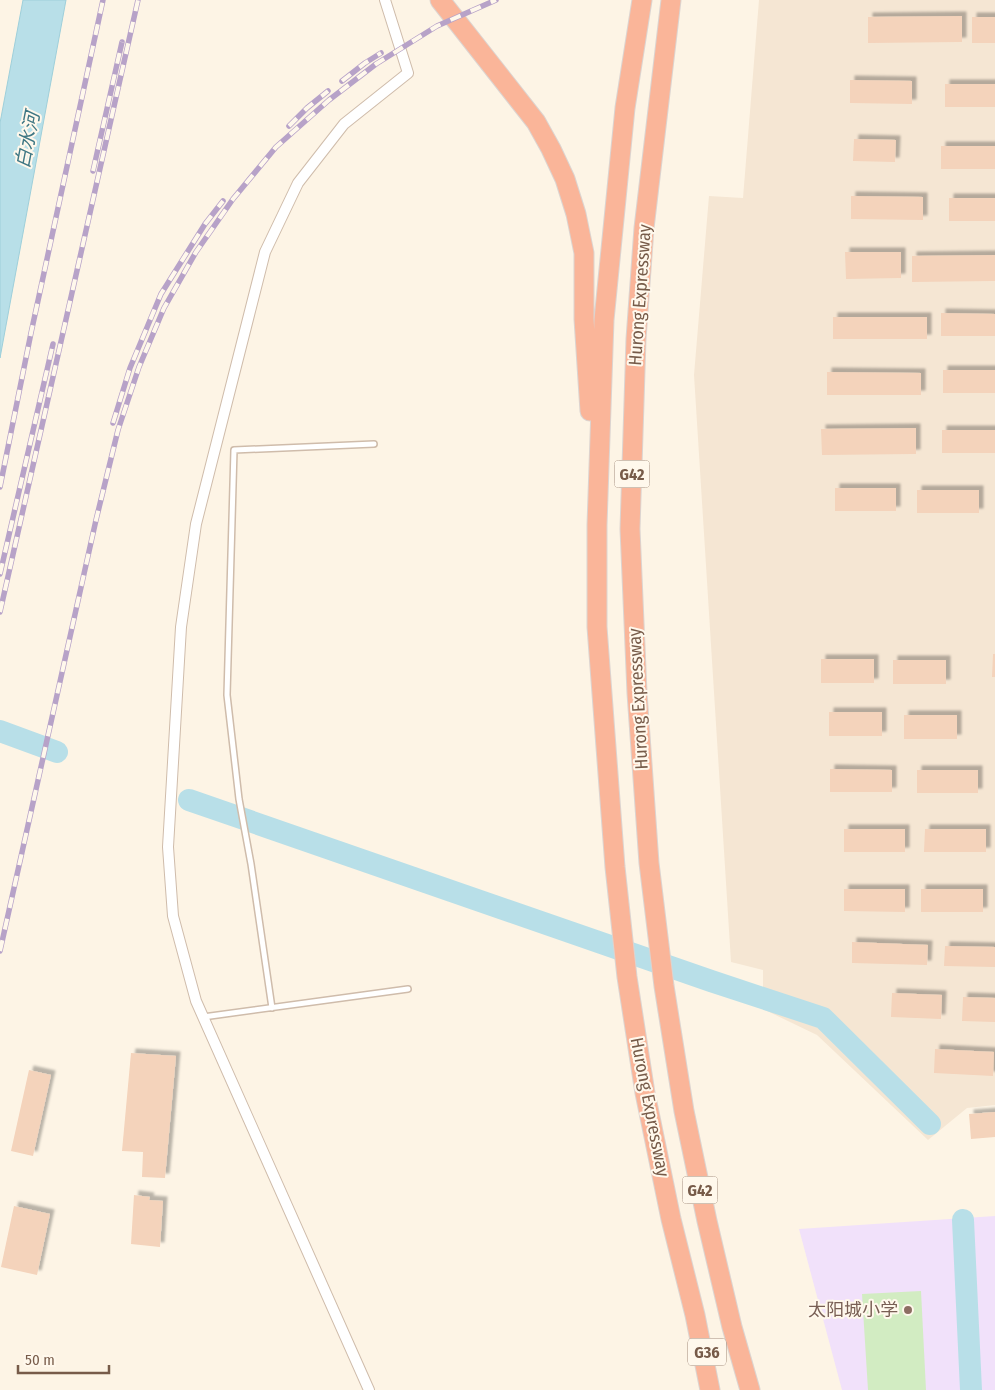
<svg xmlns="http://www.w3.org/2000/svg" width="995" height="1390" viewBox="0 0 995 1390" font-family="'Fira Sans Condensed','Noto Sans SC',sans-serif">
<defs>
<filter id="shadow"><feDropShadow dx="4.5" dy="-4.5" stdDeviation="1" flood-color="#0004"/></filter>
</defs>
<rect width="100%" height="100%" fill="#fdf4e5"/>
<path fill="#f5e6d3" d="M759,0h236v1105l-28,3 -39,32 -111,-105 -54,-26v-39l-32,-8 -37,-587 15,-179 34,2z"/>
<path fill="#f1e1fa" d="M995,1216v174h-153l-43,-161z"/>
<path fill="#d2ecc2" d="M921,1291l5,99h-58l-6,-96z"/>
<path fill="#b8dfe8" stroke="#9ecfda" d="M23,0h43l-66,358v-235z"/>
<g fill="none" stroke-linecap="round" stroke-linejoin="round">
<path stroke="#b8dfe8" stroke-width="22" d="M0,731l57,21
M189,800l522,181 112,37 107,106
M963,1220l8,170"/>
</g>
<path fill="#f4d3bb" filter="url(#shadow)" d="M962,16v26l-94,1v-26z
M972,17h23v26h-23z
M850,80l62,1v23l-62,-1z
M945,84h50v23h-50z
M854,139l42,1 -1,22 -42,-1z
M941,146h54v23h-54z
M851,196l72,1v23l-72,-1z
M949,198h46v23h-46z
M845,252h56v26l-55,1z
M995,255v26l-83,1v-26z
M941,313l54,1v22h-54z
M833,317h94v22h-94z
M943,370h52v23h-52z
M827,372l94,1v22h-94z
M916,428v26l-94,1 -1,-26z
M942,430h53v23h-53z
M835,488h61v23h-61z
M917,490h62v23h-62z
M993,654h2v23h-3z
M821,659h53v24h-53z
M893,660h53v24h-53z
M829,712h53v24h-53z
M904,715h53v24h-53z
M830,769l62,1v22h-62z
M917,770h61v23h-61z
M844,829h61v23h-61z
M925,829h61v23h-62z
M844,889h61v23l-61,-1z
M921,889h62v23h-62z
M852,942l76,3 -1,20 -75,-2z
M945,946l50,1v20l-51,-1z
M892,993l50,2 -1,24 -50,-2z
M963,997l32,1v24l-33,-1z
M935,1049l59,3 -1,24 -59,-3z
M131,1053l45,3 -11,122 -23,-1 1,-25 -21,-1z
M29,1070l22,5 -18,81 -22,-5z
M995,1112v25l-24,2 -2,-25z
M134,1195l16,2 -1,3 14,1 -3,46 -29,-3z
M14,1206l36,8 -13,61 -36,-8z"/>
<g fill="none" stroke-linecap="round" stroke-linejoin="round">
<g stroke="#cfbcab" stroke-width="8">
<path id="service" d="M272,1008l-21,-144 -12,-65 -12,-104 7,-245 140,-6
M203,1017l205,-28"/>
</g>
<g stroke="#cfbcab" stroke-width="12">
<path id="minor" d="M369,1390l-173,-389 -23,-85 -5,-69 13,-220 15,-103 69,-272 33,-69 46,-59 64,-51 -23,-73"/>
</g>
<g stroke="#dcd4d0" stroke-width="21">
<path id="motorway" d="M440,0l96,122 15,27 14,30 11,35 8,39v66l6,92
M642,0l-17,108 -21,212 -7,205v102l18,240 12,110 18,116 26,126 24,96 15,75
M671,0l-27,228 -8,111 -6,190 7,164 12,170 15,123 20,125 23,110 25,106 18,63"/>
</g>
<use href="#service" stroke="#fff" stroke-width="5"/>
<use href="#minor" stroke="#fff" stroke-width="10"/>
<use href="#motorway" stroke="#fab599" stroke-width="19"/>
<g stroke="#b7a2c8" stroke-width="5.5">
<path id="rail" d="M342,81l23,-18 16,-10
M289,126l18,-18 21,-17
M93,171l29,-129
M113,423l17,-55 31,-74 44,-70 18,-23
M0,487l31,-154 72,-333
M0,574l53,-230
M0,612l138,-612
M0,951l96,-431 22,-90 21,-63 25,-59 32,-56 37,-53 43,-52 53,-47 47,-36 61,-38 59,-26"/>
</g>
<use href="#rail" stroke="#fff8ec" stroke-width="4" stroke-dasharray="11" stroke-linecap="butt"/>
</g>
<circle fill="#8d6e63" stroke="#fff8ec" stroke-width="2" cx="908" cy="1310" r="5"/>
<g text-anchor="middle" stroke-width="4" stroke-linejoin="round" paint-order="stroke">
<g fill="#fff8ec" stroke="#a08a7a" stroke-width="1">
<rect x="614.5" y="460.5" width="35" height="27" rx="4"/>
<rect x="682.5" y="1176.5" width="35" height="27" rx="4"/>
<rect x="688" y="1338.5" width="38" height="27" rx="4"/>
</g>
<g font-size="16" font-weight="bold" fill="#775b49">
<text x="632" y="480">G42</text>
<text x="700" y="1196">G42</text>
<text x="707" y="1358">G36</text>
</g>
<g font-size="18" fill="#775b49" stroke="#fff8ec">
<text transform="translate(640 295) rotate(-86)" y="6">Hurong Expressway</text>
<text transform="translate(638 699) rotate(-93)" y="6">Hurong Expressway</text>
<text transform="translate(650 1107) rotate(79)" y="6">Hurong Expressway</text>
</g>
<g font-size="18" fill="#785e54" stroke="#fff8ec" text-anchor="end">
<text x="898" y="1316">太阳城小学</text>
</g>
<g font-size="19" font-style="italic" fill="#3f7784" stroke="#fff8ec">
<text transform="translate(27 140) rotate(-79)" y="7">白水河</text>
</g>
</g>
<path d="M18 1365v8h91v-8" fill="none" stroke="#775b49" stroke-width="2.5"/>
<text x="25" y="1365" font-size="15" fill="#775b49" stroke="#fff8ec" stroke-width="4" paint-order="stroke">50 m</text>
</svg>
